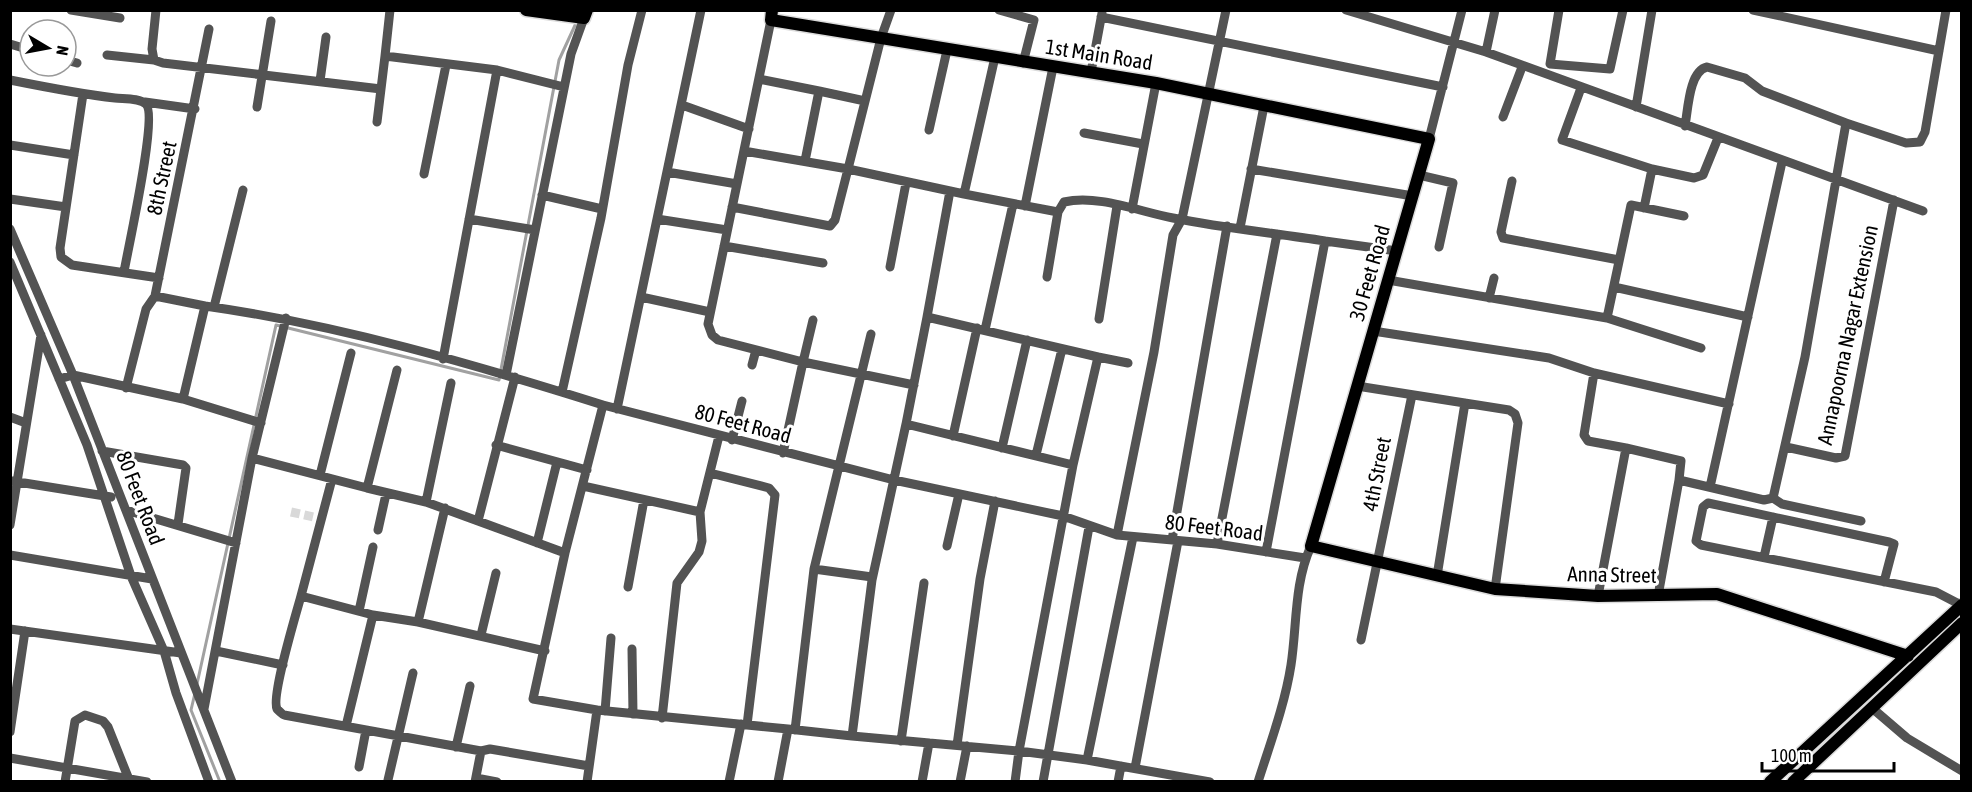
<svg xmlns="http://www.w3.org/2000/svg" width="1972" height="792" viewBox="0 0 1972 792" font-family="'Asap Condensed',sans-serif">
<rect width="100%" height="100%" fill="#fff"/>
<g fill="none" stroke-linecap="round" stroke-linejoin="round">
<path stroke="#a1a1a1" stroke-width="3" d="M197,684l79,-359 223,55 60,-320 18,-39
M195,693l-4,17 29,72"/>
<path stroke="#d9d9d9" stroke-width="9" stroke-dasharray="9 4.5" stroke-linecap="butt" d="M291,512l27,6"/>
<g stroke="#dbdbdb" stroke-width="15">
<path id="major" d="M526,10l58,8 3,-8
M772,10l-1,10 385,63 273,56 -118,407 184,43 103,7 119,-2 191,62
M1770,782l192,-177
M1793,782l169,-159"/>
</g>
<path stroke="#535353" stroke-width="9" d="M71,10l49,8
M156,10l-4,39 2,11 9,3 218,26 4,-33
M390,10l-5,46 112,14 67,17
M891,10l-10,28 -33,131 116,25
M999,10l35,10 -11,43
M1346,10l140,42 9,-42
M1559,10l-9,54 60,5 13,-59
M1753,10l186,41
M1101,17l342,70
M771,20l-63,304 4,11 6,5 85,22 -20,91
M10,44l20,6
M1486,52l437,159
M107,55l47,5
M995,57l-31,137 94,18
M66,60l11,3
M1091,72l11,-59
M759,79l60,12 -14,70
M10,80c35,7 70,14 105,18 9,1 25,0 31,6 12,12 -18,144 -22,168
M320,81l6,-44
M1581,88l-19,52 90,29 -8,39
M819,91l46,10
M83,94l-23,154 1,9 11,8 87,13
M145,102l50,7
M682,105l67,24
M257,107l14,-86
M1636,107l16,-97
M1503,117l19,-50
M377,122l4,-33
M1685,126c3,-16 4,-55 22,-59l38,11 17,13 84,32
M929,130l18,-80
M1084,133l59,11
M1429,139l33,-129
M10,145l64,10
M1251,169l162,27
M1652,169l42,9 9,-3 15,-37
M667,172l70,12
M424,174l22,-109
M1419,175l34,8 -14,64
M1512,181l-11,51 2,6 116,22
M542,195l60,14
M10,199l56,8
M1025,206l28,-139
M732,207l98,19 5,-6 13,-51 -104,-18
M1132,209l24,-126
M469,219l66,11
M657,219l70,11
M1240,228l24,-122
M10,229l63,146 159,407
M1325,241l72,10
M724,246l99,17
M10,262l77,183 44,131 33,75 12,42 33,89
M890,267l16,-84
M1047,277l11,-65 6,-10c34,-8 76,10 109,16 50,10 101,15 152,23l-59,311
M1388,280l219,38 24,-113 53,11
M1614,287l134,30
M155,296l54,-267
M641,297l69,15
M1489,298l5,-20
M214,307l29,-117
M927,317l-21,107 167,41 25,-108 -171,-40 23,-126
M1607,318l94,30
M1099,319l18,-113
M813,320l-10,42 111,23
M985,330l28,-126
M1373,331l176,27 45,15
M1098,357l30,6
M443,359l54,-289
M752,365l4,-15
M506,375l65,-321 13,-36
M59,379l14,-4 110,24 78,24
M1357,386l152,24 6,4 3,9 -23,166
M126,388l20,-79 9,-13 50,10
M562,392l39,-174 27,-153 14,-55
M183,399l22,-93c135,19 268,58 398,99
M617,409l84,-399
M10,417l16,6
M906,424l-34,156 -20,156 167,15 54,-286
M953,436l24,-108
M732,440l10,-39
M496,445l91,25
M1786,447l50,11 9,-2 49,-256
M1002,448l25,-108
M1626,448l55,13 -2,19
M102,451l81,14 3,3 -8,56
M1036,455l26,-106
M252,458l115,30 30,-118
M710,473l59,15 6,7 -28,230
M320,475l31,-122
M12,481l99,16
M583,486l117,26 19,-76
M1710,487l72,-325
M367,488l59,14 52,19 37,-144
M1773,498l9,6 79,17
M426,502l25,-119
M445,508l-27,114 -45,-7 -72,-19c-5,18 -30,101 -24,113 1,1 6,6 7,6l197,36 9,-2 99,17
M126,510l110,33
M478,521l87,32
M10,525l31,-190
M378,530l8,-36
M1117,535l37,-183 19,-117 9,-16 44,-209
M1172,540l55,-314
M537,543l20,-81
M1217,544l60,-310
M947,546l12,-52
M10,555l142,24
M1764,557l9,-40
M814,569l57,-235
M1437,576l28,-173
M1884,582l10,-38 -5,-2 -181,-39 -5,4 -7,34 5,4 235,47 25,13
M628,587l16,-87
M301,596l31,-117
M1598,596l28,-148 -38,-7 -4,-6 10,-62 135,31
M1658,596l21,-116 85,20 9,-2 32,-141 41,-234 60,20 14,-1 5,-10 21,-122
M359,611l14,-64
M418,622l127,29
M10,629l171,24
M481,635l15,-62
M1361,640l51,-245
M632,649l1,65
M216,651l67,14
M1872,708l35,30 55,33
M204,709l48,-251 34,-140
M597,710l191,19
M605,711l6,-73
M662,718l15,-135 22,-31 3,-11 -2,-29
M346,726l27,-111
M795,730l19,-161 58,8
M10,732l15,-101
M901,741l23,-158
M957,745l23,-166 15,-78
M456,747l14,-61
M10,758l137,24
M1087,760l46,-223
M359,767l7,-37
M1135,768l43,-227
M476,778l21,4
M388,780l25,-107
M65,782l10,-61 10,-6 18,6 5,6 22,55
M475,782l6,-31
M587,782l10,-72 -64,-11 32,-146 38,-148 291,75 169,36 54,19 100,9 88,14
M729,782l12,-58
M778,782l10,-53 64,7
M922,782l7,-39
M960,782l7,-36
M1015,782l4,-31 68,9 123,22
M1043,782l46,-255
M1118,782l3,-16
M1258,782c12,-38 27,-78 33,-117 6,-39 3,-82 20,-119"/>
<use href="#major" stroke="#000" stroke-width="12"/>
</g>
<g text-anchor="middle" stroke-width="6" stroke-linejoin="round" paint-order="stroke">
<g font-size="21" fill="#000" stroke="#fff">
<text transform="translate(1099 55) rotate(9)" y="7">1st Main Road</text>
<text transform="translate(162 178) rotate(-78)" y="7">8th Street</text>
<text transform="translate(1370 273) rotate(-74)" y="7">30 Feet Road</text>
<text transform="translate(1848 335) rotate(-78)" y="7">Annapoorna Nagar Extension</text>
<text transform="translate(743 424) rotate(15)" y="7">80 Feet Road</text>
<text transform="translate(1377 474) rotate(-79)" y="7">4th Street</text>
<text transform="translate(140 498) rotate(69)" y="7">80 Feet Road</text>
<text transform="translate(1214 528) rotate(7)" y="7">80 Feet Road</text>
<text transform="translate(1612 575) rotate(1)" y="7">Anna Street</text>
</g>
</g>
<rect width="1972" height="792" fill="none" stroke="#000000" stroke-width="24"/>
<g transform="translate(48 48) rotate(100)"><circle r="28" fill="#ffffff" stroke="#999999" stroke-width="1.5"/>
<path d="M0-4.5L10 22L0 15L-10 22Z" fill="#000000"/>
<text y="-9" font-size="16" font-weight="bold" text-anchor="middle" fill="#000000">N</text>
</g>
<path d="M1762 762v9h132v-9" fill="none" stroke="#000000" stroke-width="3"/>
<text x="1771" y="762" font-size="18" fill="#000000" stroke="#ffffff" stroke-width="4.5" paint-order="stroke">100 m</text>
</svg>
